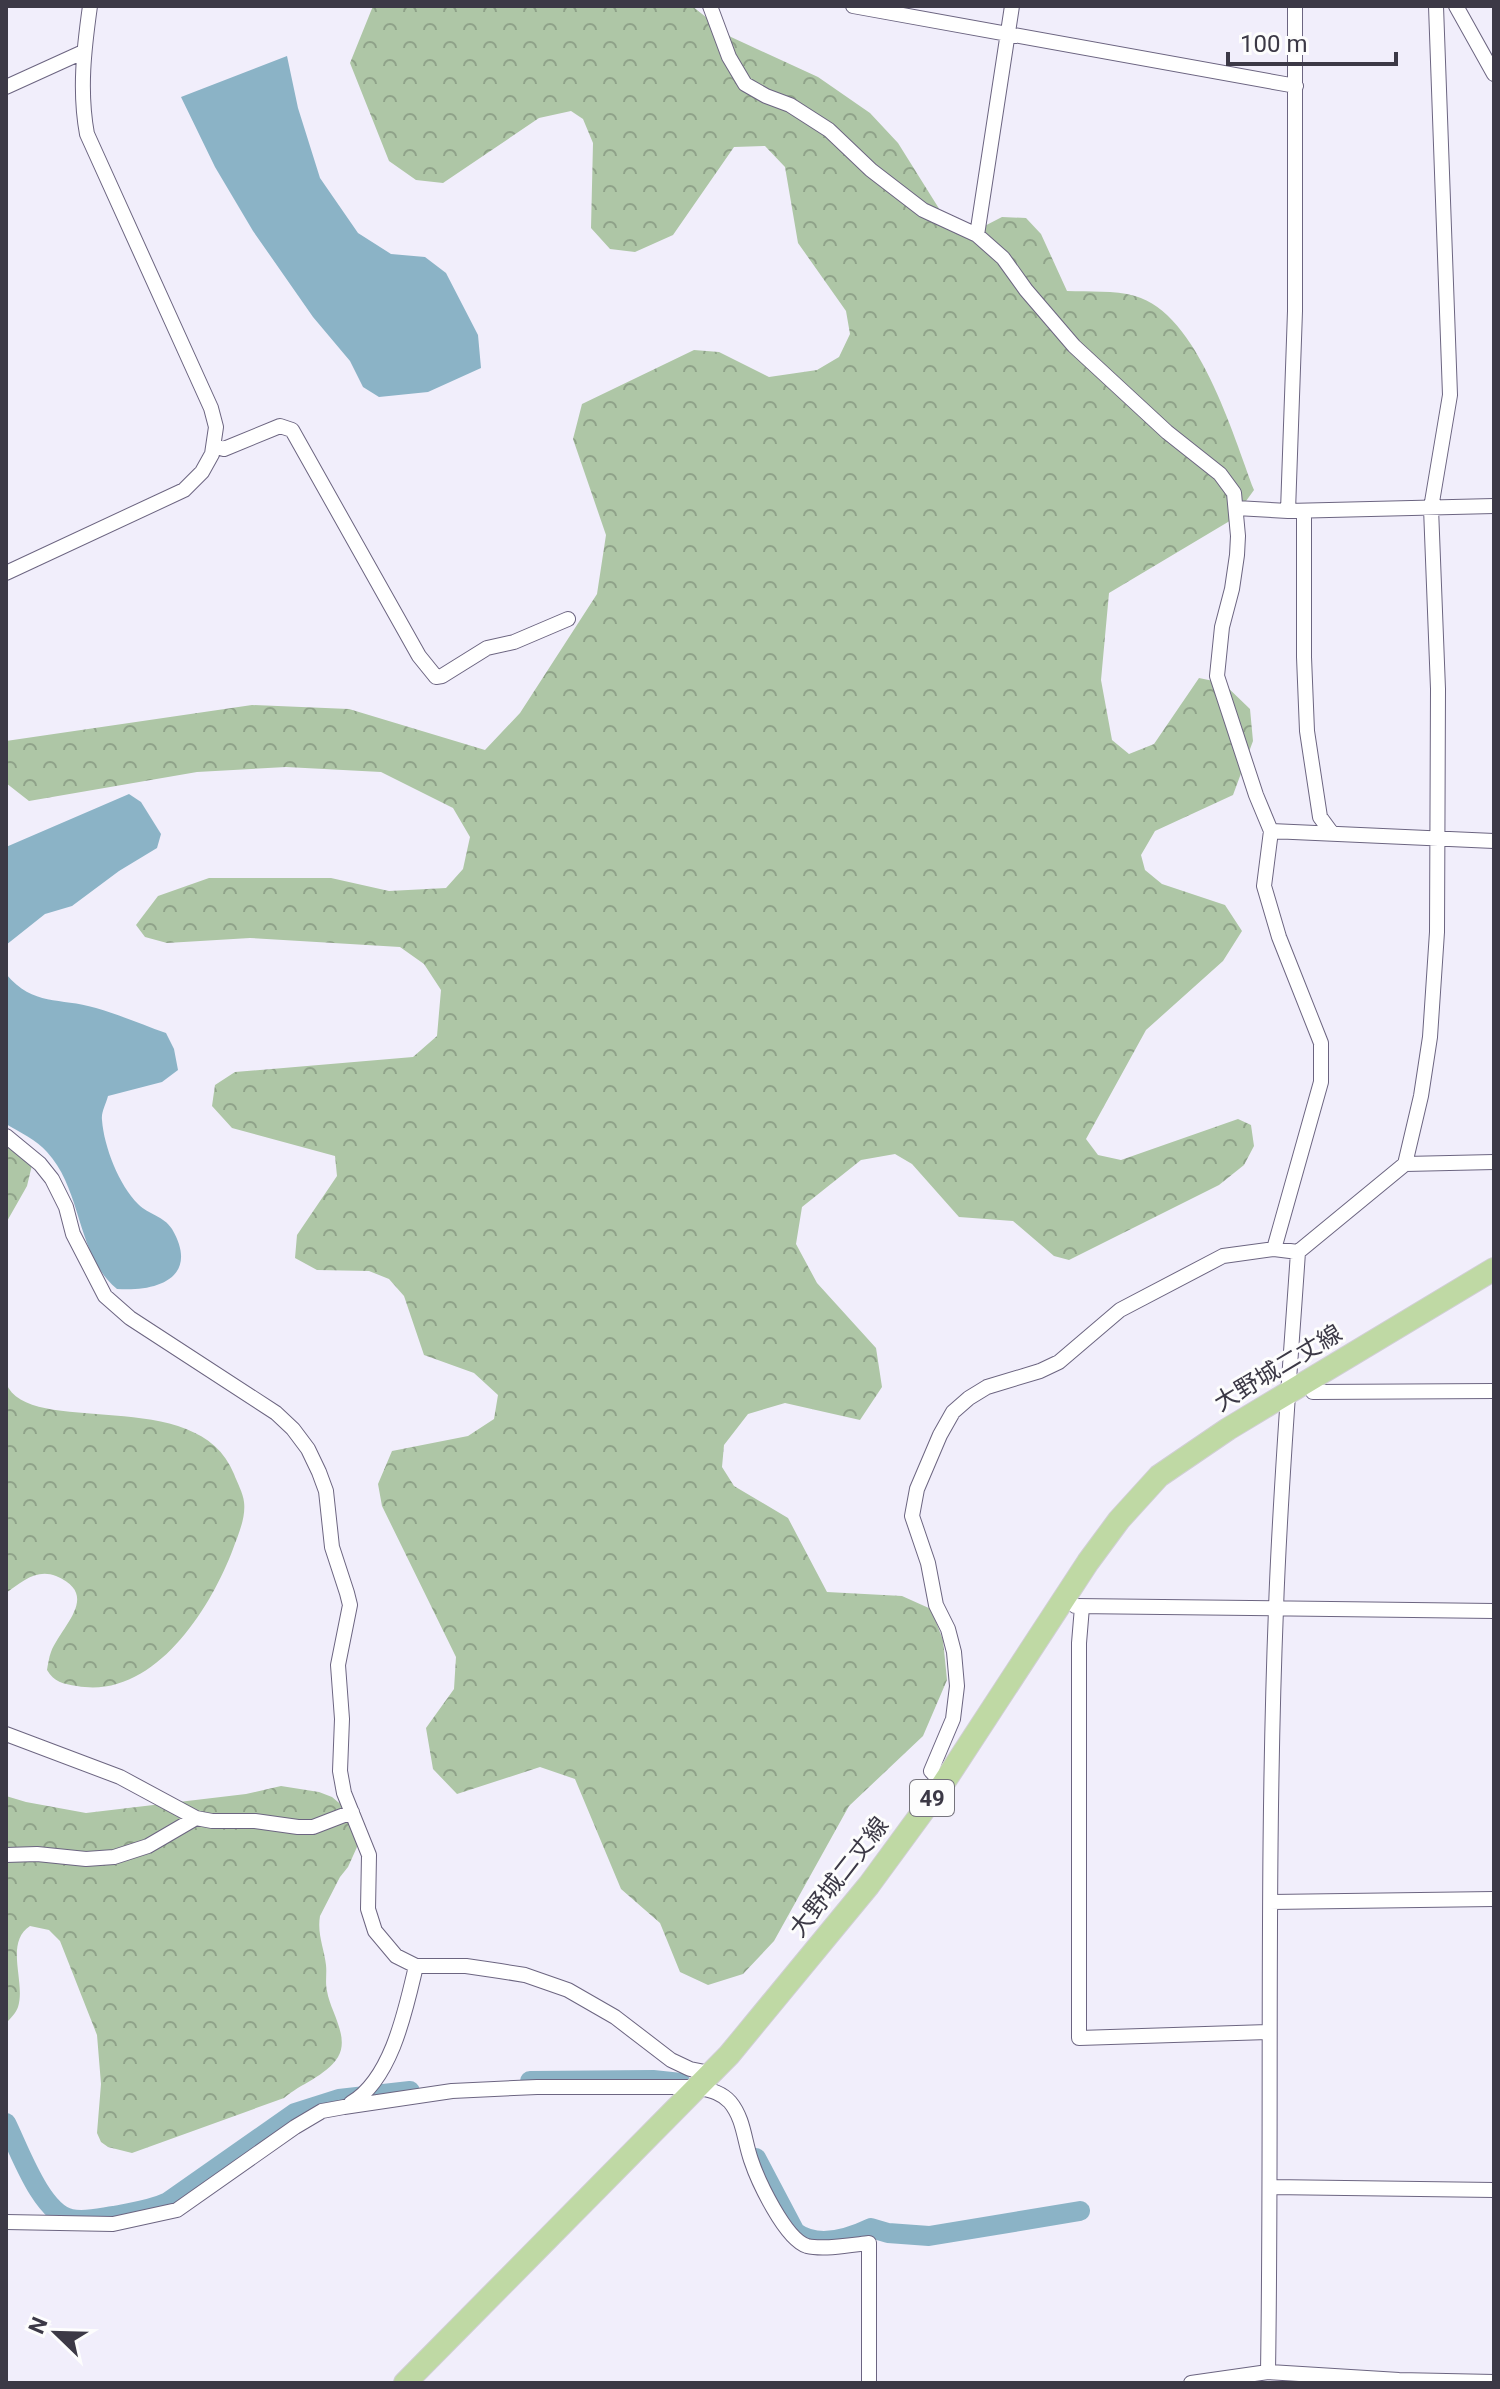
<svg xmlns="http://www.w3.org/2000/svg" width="1500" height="2389" viewBox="0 0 1500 2389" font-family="Roboto,'Noto Sans JP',sans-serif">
<defs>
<pattern id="forest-crowns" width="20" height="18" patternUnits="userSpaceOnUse" patternTransform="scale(2)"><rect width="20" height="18" fill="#aec6a6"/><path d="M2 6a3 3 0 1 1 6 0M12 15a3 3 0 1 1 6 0" fill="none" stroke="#8fa289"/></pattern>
</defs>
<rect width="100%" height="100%" fill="#f1eefb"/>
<path fill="url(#forest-crowns)" d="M373,6h319l39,31 87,40 52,36 28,30 55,88 16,3 33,-17 24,1 15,16 26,57c22,1 47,-1 68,5 63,17 98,139 119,194l-21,29 -124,74 -8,87 11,60 17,14 25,-10 45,-66 24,5 27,26 3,32 -20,54 -78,36 -14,24 4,15 17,14 63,21 17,26 -19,30 -77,69 -60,109 12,16 23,5 117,-41 13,6 3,21 -10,19 -25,20 -150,75 -15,-4 -41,-35 -54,-4 -47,-53 -17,-10 -34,6 -59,47 -6,37 21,39 59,65 6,39 -22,33 -75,-17 -37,11 -24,31 -2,22 12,19 54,32 39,74 75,4 29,13 12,31 4,40 -24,56 -74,70 -75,135 -31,33 -35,11 -28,-13 -20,-49 -39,-34 -46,-110 -35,-12 -83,27 -24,-25 -7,-41 28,-39 2,-32 -74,-151 -4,-22 14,-33 76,-15 26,-17 4,-24 -24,-22 -50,-18 -20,-59 -15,-17 -20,-8 -52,-1 -22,-12 2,-23 40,-59 -2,-20 -103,-28 -20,-22 3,-21 20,-13 178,-15 24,-21 4,-46 -17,-26 -24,-17 -150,-9 -83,5 -22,-6 -9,-12 22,-29 51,-18h122l58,13 57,-3 17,-19 7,-32 -17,-29 -72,-36 -95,-5 -89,5 -168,29 -23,-18v-42l246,-36 97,4 136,41 35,-37 77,-119 9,-59 -33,-96 9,-35 112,-54 25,2 50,25 48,-7 22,-13 11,-23 -4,-23 -48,-68 -13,-76 -20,-21 -31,1 -61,88 -38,17 -25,-3 -19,-21 2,-85 -10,-24 -12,-8 -32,7 -96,65 -27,-3 -27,-19 -39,-98z
M6,1140l26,25 -5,21 -21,37z
M6,1383c22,57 192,-1 228,91 3,8 9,19 10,28 2,16 -6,33 -11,47 -23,61 -80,151 -156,137 -14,-2 -23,-4 -30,-16 1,-6 2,-13 4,-18 11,-27 50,-57 5,-76 -19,-8 -35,6 -50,17z
M281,1786l38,6 13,5 18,15 8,20 -1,15 -9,20 -8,10 -20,39c-3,18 4,32 6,49 1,9 -1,17 1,26 3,20 23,46 11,66 -12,19 -38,27 -54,41l-152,55 -24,-6 -7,-5 -4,-9 4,-49 -4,-49 -37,-94 -11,-11 -19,-4c-26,17 -4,56 -12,81 -2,6 -8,12 -12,16v-227l20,6 60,11 160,-19z"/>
<path fill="#8bb3c6" d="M287,56l11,52 22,70 38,55 33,21 34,3 21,16 32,62 3,33 -53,24 -49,5 -16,-10 -13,-26 -37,-44 -60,-86 -38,-64 -34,-70z
M129,794l12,8 20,32 -4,14 -38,23 -47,35 -27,8 -39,31v-98z
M6,974c28,33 53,23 90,34 24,7 47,17 70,25l8,16 4,21 -16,12 -54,14c-2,8 -7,16 -6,24 2,27 17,65 36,84 11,11 26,12 34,25 28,48 -14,63 -55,60 -41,-34 -34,-98 -70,-137 -10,-12 -28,-20 -41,-28z"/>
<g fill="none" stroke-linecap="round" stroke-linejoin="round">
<path stroke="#8bb3c6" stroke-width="20" d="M530,2081l123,-1 28,3
M6,2123c13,26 35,90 65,96 14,3 29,-1 43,-3 19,-4 37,-6 54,-14l127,-89 44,-14 71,-8
M756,2158l39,74c23,17 53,7 76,-4l17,5 41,3 151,-25"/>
<g stroke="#6c6581" stroke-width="16">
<path id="street" d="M710,6l19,51 16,27 21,12 24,9 39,25 42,40 52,40 54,25 26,23 23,32 48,56 93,86 53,42 14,19 4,43 -1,19 -5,34 -10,38 -5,49 39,119 15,36 -7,55 15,51 42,106v39l-47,167
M853,6l443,80
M1456,6l38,68
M6,87l77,-35
M977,235l35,-229
M214,446l10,3 56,-23 12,4 127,226 17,21 6,-1 45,-28 27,-6 54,-23
M1236,508l52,3 206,-5
M1288,511l7,-200v-305
M1304,511v146l3,74 13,86 11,15
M6,573l178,-83 18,-18 10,-18 4,-27 -5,-19 -124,-274c-8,-43 -3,-85 3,-128
M1271,831l223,10
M6,1136l34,28 12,15 14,28 7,27 32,62 25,22 146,95 17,16 15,20 11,23 7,19 6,56 15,46 3,12 -12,60 4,54 -2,52 4,22 25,62 -1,54 7,22 21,25 20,10h50l34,5 25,4 43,15 47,27 56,43 19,9 20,4
M1405,1164l16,-68 9,-59 7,-105 1,-243 -7,-181 19,-113 -14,-389
M1308,1380l5,12 181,-1
M1075,1606l419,5
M1082,1607l-3,36v395l189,-6
M6,1734l114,43 76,41 16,3h43l43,6h15l39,-15
M943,1784l-12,-13 22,-52 4,-33 -3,-34 -6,-23 -12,-24 -8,-42 -16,-47 5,-27 23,-54 13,-23 16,-14 18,-11 53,-16 19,-9 61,-52 103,-54 51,-7 24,3
M6,1855l31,-1 49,5 28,-2 34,-11 48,-28
M1271,1902l223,-3
M351,2103c41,-24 55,-95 65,-137
M1271,2187l223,3
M6,2222l107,2 64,-14 118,-83 27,-16 22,-4 108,-16 85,-4h160c12,3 24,5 33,15 14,17 14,38 21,58 7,21 34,79 56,86 16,4 45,-1 62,-3v140
M1268,2372c4,-254 -2,-509 8,-763 4,-119 14,-238 22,-357l107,-88 89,-2
M1191,2383l77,-11 131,8 95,2"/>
</g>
<g stroke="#d0cfd3" stroke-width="24">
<path id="primary" d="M405,2383l324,-328 140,-170 74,-101 145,-222 31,-42 40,-44 69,-47 266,-160"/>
</g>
<use href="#street" stroke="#fff" stroke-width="14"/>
<use href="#primary" stroke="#bfd9a4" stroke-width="22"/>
</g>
<g text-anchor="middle" stroke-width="6" stroke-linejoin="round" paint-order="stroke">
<rect fill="#fdfdfd" stroke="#76747d" stroke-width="2" x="910" y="1780" width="44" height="36" rx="6"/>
<g font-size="22" font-weight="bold" fill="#3c3946">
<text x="932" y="1806">49</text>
</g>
<g font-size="24" fill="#3c3946" stroke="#fdfdfd">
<text transform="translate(1278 1368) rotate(-31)" y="8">大野城二丈線</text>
<text transform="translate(839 1877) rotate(-52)" y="8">大野城二丈線</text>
</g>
</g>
<rect width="1500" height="2389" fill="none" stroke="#3c3946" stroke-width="16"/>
<g transform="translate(56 2333) rotate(293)" stroke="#fdfdfd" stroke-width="6" paint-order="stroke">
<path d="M0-6L14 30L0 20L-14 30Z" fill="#3c3946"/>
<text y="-12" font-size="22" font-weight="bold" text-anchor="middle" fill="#3c3946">N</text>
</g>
<path d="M1228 52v12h168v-12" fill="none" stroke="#3c3946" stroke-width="4"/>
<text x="1240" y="52" font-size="24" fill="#3c3946" stroke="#fdfdfd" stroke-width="6" paint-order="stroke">100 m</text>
</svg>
